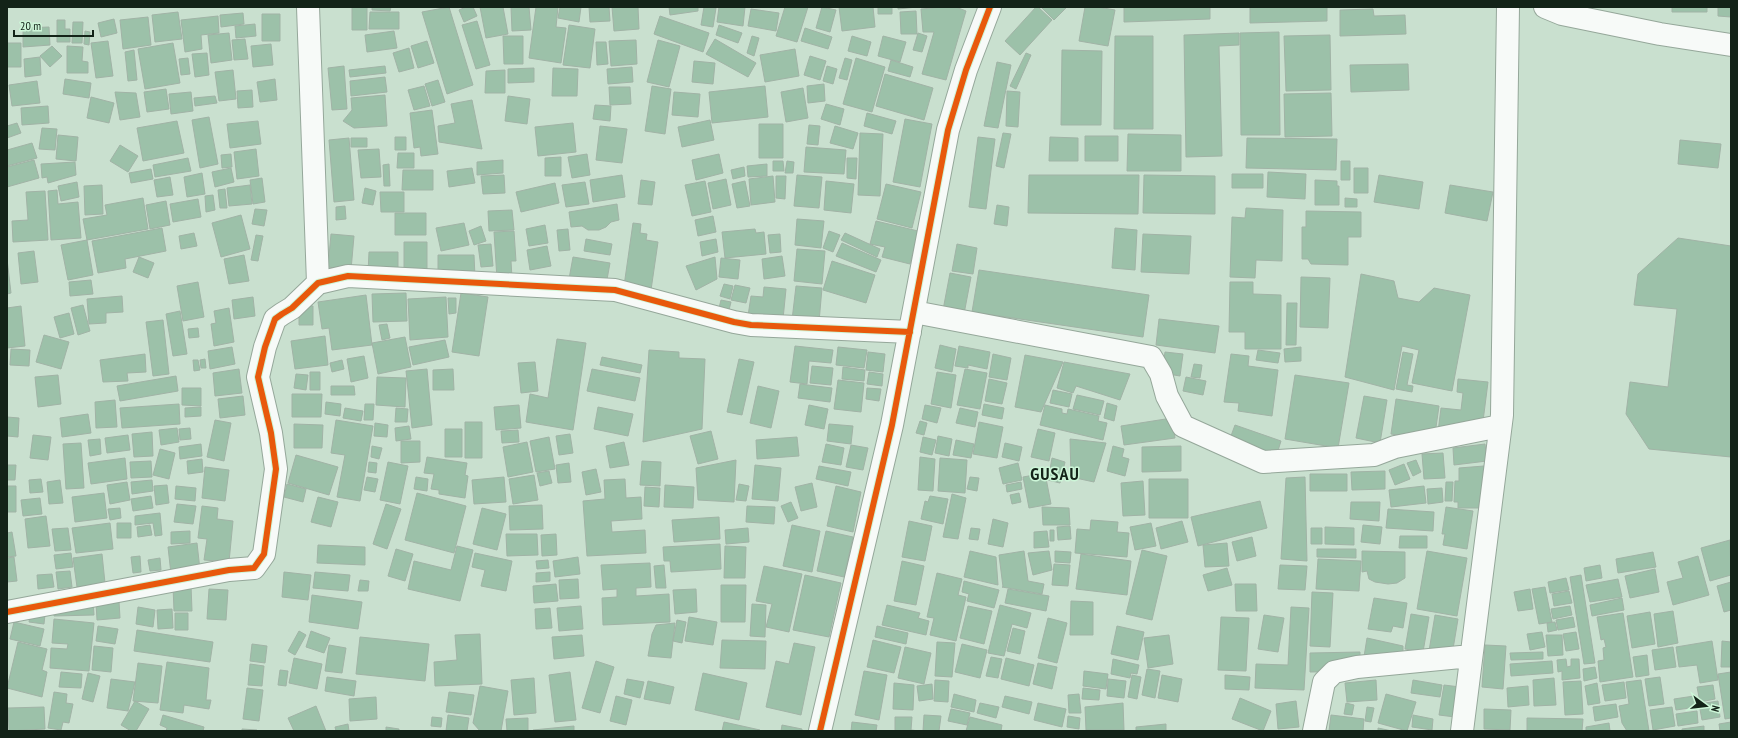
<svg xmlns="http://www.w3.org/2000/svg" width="1738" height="738" viewBox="0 0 1738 738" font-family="'PT Sans Narrow',sans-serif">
<rect width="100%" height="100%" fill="#c9e0cf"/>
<path fill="#9cc1a9" stroke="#a1b3a6" d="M352,7h15v23h-15z
M372,7h19l-1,4 -18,-1z
M449,7l24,78 -26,9 -25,-82z
M466,7h7l4,9 -13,6 -5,-12z
M480,7h23l5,27 -22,4z
M511,7h18l2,23 -19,1z
M536,7h22l-2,20 10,1 -5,35 -32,-5z
M560,7h21l-2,15 -21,-4z
M589,7h20l1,14 -20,1z
M612,7h26l1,22 -25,2z
M669,7h29v4l-28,4z
M704,7l12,1 -3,19 -12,-2z
M719,7h26l-2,19 -26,-4z
M785,7h23l-11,35 -21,-6z
M822,7l14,3 -6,22 -14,-4z
M839,7h34l2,20 -33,4z
M878,7h14v7h-14z
M898,7h19l-19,2z
M942,7h14l10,4 -20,69 -24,-6 12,-42h-11l-2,-23z
M1036,7h2l14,13 -32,35 -15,-14z
M1041,7h26l-13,13z
M1085,7h13l17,3 -7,36 -29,-5z
M1124,7h86v12l-86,3z
M1250,7h77v14l-77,2z
M1672,7h35v5h-35z
M1718,7h13v10l-13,-1z
M751,9l28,4 -3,18 -28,-5z
M1373,9l1,7 31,-1 1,19 -66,2v-26z
M916,11l1,23h-16l-1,-22z
M178,12l4,27 -27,3 -3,-27z
M370,12h29v17h-30z
M243,13l1,11 -23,3 -1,-12z
M262,14h18v27h-18z
M218,16l1,17 -18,2 1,14 -17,3 -4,-32z
M660,16l49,17 -6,19 -49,-18z
M148,17l3,28 -28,4 -3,-29z
M114,19l3,14 -16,4 -3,-14z
M57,20h8v9h5v13h-13z
M477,21l13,44 -14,4 -14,-44z
M73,22h10l-1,21h-10z
M255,24l1,12 -20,2 -1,-12z
M569,25l26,4 -5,39 -27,-3z
M719,25l23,8 -4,10 -22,-8z
M49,27l1,18 -27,2v-19z
M805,28l27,9 -4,12 -27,-8z
M85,31l5,1 -1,13 -5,-1z
M394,31l3,17 -30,4 -2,-17z
M1279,32l1,103h-39l-1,-102z
M229,33l3,27 -21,3 -3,-28z
M918,33l9,3 -5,16 -9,-2z
M1239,33v12l-20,1 3,110 -36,1 -2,-122z
M1330,35l1,55 -45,1 -2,-55z
M503,36h20v28h-19z
M752,36l7,2 -5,18 -7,-3z
M852,36l19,6 -4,14 -19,-5z
M883,36l23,6 -6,20 -22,-6z
M1115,36h38v93h-39z
M245,39l3,20 -14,1 -2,-20z
M715,39l41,24 -8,14 -42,-23z
M636,40l1,24 -26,2 -2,-25z
M658,40l22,6 -11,41 -22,-5z
M108,41l5,35 -17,2 -5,-35z
M427,41l7,22 -16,5 -7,-22z
M596,42h10l2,22 -11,1z
M7,43h14v24h-14z
M173,43l7,40 -35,6 -7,-40z
M271,44l2,21 -20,2 -2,-21z
M52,46l10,10 -12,11 -10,-11z
M67,46l16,1 -1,14 6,1v11h-21z
M409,48l5,20 -15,4 -6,-19z
M795,49l4,27 -34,6 -5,-27z
M134,50l3,30 -9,1 -3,-29z
M1062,50l40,1 -1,74h-40z
M207,53l2,22 -14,2 -3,-23z
M1026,53l5,2 -15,34 -6,-3z
M810,56l16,5 -6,19 -16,-5z
M40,57l1,18 -16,2 -1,-18z
M188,58l2,16 -9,1 -2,-16z
M845,58l7,2 -5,20 -8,-2z
M856,58l29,9 -13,45 -29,-8z
M891,60l22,7 -3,10 -22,-6z
M694,61l21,2 -2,21 -21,-2z
M997,62l14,3 -13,63 -14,-2z
M1408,64l1,26 -58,2 -1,-27z
M344,66l3,43 -15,1 -4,-42z
M385,66l1,7 -36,4 -1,-7z
M827,66l10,3 -4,15 -10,-3z
M632,67l1,15 -25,2 -1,-15z
M534,68v14l-26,1v-14z
M553,68l25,1 -1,27h-25z
M233,70l3,29 -17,2 -4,-29z
M505,70v23h-20l1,-22z
M885,74l48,14 -9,32 -48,-14z
M385,77l2,15 -36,4 -1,-15z
M65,79l26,4 -2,15 -26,-4z
M275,79l2,21 -17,2 -3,-20z
M438,80l7,22 -13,4 -7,-22z
M37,81l3,22 -28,3 -3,-21z
M824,84l1,17 -17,2 -1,-17z
M424,86l6,20 -16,4 -6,-20z
M652,86l19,3 -6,45 -20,-3z
M765,86l3,31 -56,6 -3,-31z
M609,87h21l1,17 -21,1z
M803,88l5,30 -22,4 -5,-30z
M166,89l3,20 -22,3 -3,-20z
M252,90l1,17 -15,1 -1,-17z
M1007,91l13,1 -2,35 -12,-1z
M115,92l21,1 4,24 -20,3z
M191,92l2,19 -22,3 -2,-20z
M674,92l26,2 -2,23 -26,-2z
M1331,93l1,43 -47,1 -1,-43z
M385,95l2,31 -33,2 -11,-7 9,-11 -1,-12z
M215,96l2,7 -22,3 -1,-8z
M508,96l22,3 -3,25 -22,-3z
M91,97l23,6 -5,20 -22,-5z
M472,100l10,49 -43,-7 -1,-16 17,-3 -4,-19z
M826,104l18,5 -4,16 -19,-6z
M595,105l16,1 -1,15 -17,-2z
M48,106l1,17 -27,2 -1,-17z
M432,110l6,44 -17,2 -1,-9 -6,1 -4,-35z
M867,113l29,8 -4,13 -28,-8z
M209,117l9,47 -18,4 -8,-48z
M905,119l27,5 -12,63 -27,-5z
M710,120l4,20 -32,7 -4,-20z
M177,121l7,32 -41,8 -6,-33z
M258,121l3,23 -31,4 -3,-24z
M17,123l4,10 -14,5v-12z
M573,123l3,29 -38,4 -3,-29z
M759,124h24v34h-24z
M809,125l11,1 -2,19 -11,-1z
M600,126l27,3 -5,34 -26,-3z
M835,126l23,7 -5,16 -23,-6z
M42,128l15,1 -2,21 -16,-1z
M860,133l23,1 -3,62 -22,-1z
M1003,133l8,1 -7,34 -8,-2z
M1128,134l53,1v36h-54z
M58,135l20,2 -2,24 -20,-2z
M1085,136h33v25h-33z
M395,137h11v13h-11z
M978,137l17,2 -9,70 -17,-2z
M1050,137l28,1v23h-29z
M349,138l5,62 -20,2 -5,-62z
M351,138h16v9h-16z
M1247,138l90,1 -1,31 -90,-2z
M1680,140l41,4 -3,24 -40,-4z
M32,143l5,15 -30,8v-16z
M120,145l18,11 -10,16 -18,-11z
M806,147l40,3 -2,24 -40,-2z
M256,149l3,27 -22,3 -3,-27z
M379,149l2,28 -20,1 -3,-28z
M398,153h16v15h-17z
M231,154l1,13 -10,1 -1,-13z
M587,154l3,21 -18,3 -4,-21z
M719,154l4,19 -27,7 -4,-20z
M561,157v19h-16v-18z
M188,158l3,13 -36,6 -2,-12z
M847,158h10l-1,21 -9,-1z
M34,160l5,18 -32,9v-20z
M503,160v13l-26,2v-13z
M773,161h10l1,10h-11z
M787,161l7,1 -1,11h-8z
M1341,161h9v19h-9z
M75,162l1,13 -28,8 -1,-6 -5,1 -1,-14z
M389,164l1,22h-6l-1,-21z
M767,164v12l-19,1 -1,-11z
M744,167l1,9 -12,3 -2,-9z
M231,168l3,14 -19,5 -3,-15z
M472,168l3,15 -26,4 -2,-16z
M1354,168h14v25h-14z
M151,169l2,10 -22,4 -2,-10z
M403,170h30v20h-31z
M1268,172l38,2 -1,25 -38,-2z
M202,173l3,21 -18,3 -3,-20z
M1232,174h31v14h-31z
M504,175l1,18 -22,1 -2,-18z
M622,175l3,22 -32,5 -3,-22z
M797,175l25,2 -3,31 -25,-2z
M1029,175h110l-1,39 -110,-1z
M1144,175l71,1v38l-72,-1z
M1379,175l44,7 -4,27 -45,-7z
M773,176l2,26 -24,3 -2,-26z
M776,176h10l-1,23 -9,-1z
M170,177l3,18 -16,2 -3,-17z
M262,178l3,24 -12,2 -3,-24z
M726,179l5,26 -18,4 -5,-26z
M641,180l14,2 -3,23 -14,-1z
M1315,180l22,1v5h2v19h-24z
M705,181l6,31 -19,4 -7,-31z
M745,181l5,25 -13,2 -5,-24z
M826,181l28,3 -3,29 -27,-3z
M77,182l2,15 -18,4 -3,-15z
M585,182l4,22 -23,3 -4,-22z
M555,183l4,20 -38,9 -5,-20z
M886,184l35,8 -9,36 -35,-9z
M102,185l1,29 -18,1 -1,-29z
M250,185l2,19 -23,2 -2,-18z
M1450,185l43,7 -6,29 -42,-8z
M365,188l11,3 -3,14 -11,-2z
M225,189l2,19h-7l-2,-18z
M57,190l1,14 20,-2 3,36 -30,2 -3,-49z
M45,191l3,49 -35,2 -1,-21 16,-1 -2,-28z
M380,192h24v20h-23z
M213,195l2,15 -9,2 -1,-16z
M143,198l5,31 -61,11 -4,-21 24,-4 -2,-10z
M1345,198l12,1v8h-12z
M198,199l3,18 -28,5 -3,-18z
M166,201l4,24 -20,4 -4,-24z
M617,204l2,16 -8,2 -5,5 -7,3h-11l-6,-4 -11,1 -2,-15z
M997,205l12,2 -2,19 -13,-2z
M345,206l1,13 -10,1v-13z
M1246,208l37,2 -1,51 -26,-1 -1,18 -25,-1 2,-60 13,1z
M255,209l12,1 -3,16 -12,-2z
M512,210l2,20 -25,1 -1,-20z
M1306,211l55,1v25h-13v28l-37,-1 -3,-5h-6v-32h4z
M395,213h31v22h-31z
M241,215l9,34 -29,8 -9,-34z
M713,216l3,16 -18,4 -3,-16z
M797,219l27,2 -3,27 -26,-3z
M876,221l42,10 -8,33 -28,-7 3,-10 -15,-3z
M464,223l5,22 -28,6 -5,-23z
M633,223l8,1 -1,9 7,1 -1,6 12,2 -7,48 -27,-4z
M545,225l3,18 -19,3 -3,-17z
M481,226l5,15 -12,4 -5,-14z
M162,228l4,23 -41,8 1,9 -28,5 -6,-32z
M1115,228l22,2 -2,40 -23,-2z
M568,229l2,21 -11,1 -2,-21z
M755,229l1,4 8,-1 2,22 -41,4 -3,-26z
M514,231l2,30h-5l1,17 -15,1 -3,-47z
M829,231l11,4 -7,17 -10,-4z
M194,233l3,13 -16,3 -2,-13z
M845,233l35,16 -3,8 -36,-17z
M331,234l23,2 -3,34 -23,-3z
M780,234l1,18 -11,1 -2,-18z
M1143,234l48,2 -2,38 -48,-2z
M256,235l7,1 -5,25 -7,-1z
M1678,238l53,8v211l-82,-8 -23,-35 4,-32 38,5 9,-78 -43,-4 4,-31z
M586,239l26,5 -2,11 -26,-4z
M716,239l2,13 -16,4 -2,-14z
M87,240l6,35 -25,5 -7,-35z
M404,242h23v32h-23z
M842,243l39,17 -5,12 -40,-16z
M491,244l2,22 -12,1 -3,-22z
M957,244l20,4 -4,26 -21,-3z
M547,246l4,20 -21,4 -3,-20z
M797,249l28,2 -3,33 -28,-3z
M34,251l4,31 -17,2 -3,-31z
M369,252h29v22l-30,-1z
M244,255l5,26 -20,3 -5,-25z
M438,255h36l1,22 -37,1z
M782,256l3,20 -21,3 -2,-20z
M139,257l15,6 -6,15 -15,-6z
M573,257l37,6 -4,22 -37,-6z
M715,257l2,22 -21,11 -10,-24z
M721,258l19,2 -2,19 -19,-2z
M7,259l4,34 -4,1z
M832,261l43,14 -9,28 -43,-13z
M979,270l170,25 -6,42 -171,-25z
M950,273l21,4 -7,37 -21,-4z
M1361,274l33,7 4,17 21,4 15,-14 36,7 -18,96 -40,-8 7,-33 -17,-4 -8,44 -49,-13z
M1301,277l29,1 -2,50 -28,-1z
M91,280l2,14 -23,2 -1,-14z
M198,282l6,35 -21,4 -6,-35z
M1230,282h23v12l28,1v54h-36v-17h-16z
M724,284l9,2 -3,13 -10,-3z
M735,285l15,3 -4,15 -15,-3z
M796,286l26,2 -3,34 -27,-2z
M764,287l22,2 -3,30 -35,-3 3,-20 12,1z
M406,293l1,28 -34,1 -1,-28z
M461,293l27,4 -9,59 -27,-4z
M366,295l6,50 -40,5 -3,-22 -7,1 -4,-27z
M122,296l1,16 -17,1v10l-17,1 -2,-25z
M253,297l2,19 -21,3 -2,-19z
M446,297l2,40 -38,3 -2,-41z
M448,298h8v15l-7,1z
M721,300l10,2 -3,12 -10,-2z
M1287,303h10l-1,42h-10z
M83,305l7,26 -12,4 -7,-27z
M21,306l4,40 -18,2v-40z
M299,306h14v19h-14z
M229,308l5,34 -20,4 -3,-22 5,-1 -2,-12z
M180,311l7,43 -14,2 -7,-42z
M69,313l5,21 -14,4 -6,-21z
M1159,319l60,7 -4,27 -59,-8z
M163,320l6,54 -16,2 -7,-54z
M387,324l3,14 -8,2 -3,-15z
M198,328l1,9 -10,1 -1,-9z
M44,335l25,7 -8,27 -25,-7z
M325,336l3,29 -33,4 -4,-28z
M405,337l6,30 -33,7 -6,-31z
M557,339l29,4 -13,87 -47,-8 4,-28 18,4z
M445,340l4,17 -36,8 -4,-18z
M940,345l16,4 -4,23 -17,-4z
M795,346l38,4 -2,13 -22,-2 -2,23 -17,-2z
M959,346l31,6 -3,17 -19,-4v3l-13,-2z
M232,347l3,17 -25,5 -2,-18z
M838,347l29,3 -3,18 -28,-3z
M1301,347v14l-16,1 -1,-13z
M11,349l19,1 -1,16 -19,-1z
M649,350l30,2v6l26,1 -3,70 -59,13z
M1258,350l22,3 -2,10 -22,-3z
M868,352l17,2 -2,18 -17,-2z
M1165,352l18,2 -3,22 -18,-3z
M1403,352l10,2 -6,31 6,1 -1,6 -16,-3z
M145,354l1,18 -19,1 1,8 -25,1 -3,-22z
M993,354l18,4 -4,22 -18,-3z
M1231,354l18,2 -1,10 30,4 -6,46 -34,-5 1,-8 -15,-1z
M1025,355l38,7 -22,50 -26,-5z
M364,356l4,22 -17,4 -4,-23z
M602,357l40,8 -2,8 -40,-8z
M205,359l1,9h-5l-1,-8z
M739,359l15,3 -12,53 -15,-3z
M193,360h5l2,10 -6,1z
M342,360l2,9 -12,3 -2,-9z
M535,362l3,29 -17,2 -3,-30z
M1064,362l66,12 -10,26 -44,-14 -3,7 -16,-5z
M1194,364l8,1 -2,13 -9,-1z
M812,366l21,2 -2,17 -21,-2z
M843,367l22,3 -1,11 -22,-2z
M239,369l3,24 -27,3 -2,-23z
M427,369l5,56 -20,3 -6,-57z
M453,369l1,21h-21v-20z
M592,369l48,9 -5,23 -48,-10z
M965,369l22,4 -7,36 -23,-4z
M310,372h10v18h-10z
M869,372l14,2 -1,12 -15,-2z
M937,372l19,3 -5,33 -20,-4z
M296,374l12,1 -2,15 -12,-2z
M58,375l3,29 -23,3 -3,-30z
M1295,375l54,8 -11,65 -53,-9z
M176,376l2,15 -58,10 -3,-15z
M377,377l29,1 -1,29 -29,-2z
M1186,377l20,4 -3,14 -20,-4z
M989,379l18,4 -5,21 -17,-3z
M1458,379l30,3 -7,55 -43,-5 3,-24 20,2 2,-17 -6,-1z
M838,380l26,3 -3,29 -27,-3z
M800,384l32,4 -2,14 -32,-4z
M331,386h23l1,9h-24z
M758,386l21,5 -8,37 -21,-5z
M182,388h19v18l-19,-1z
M867,388l14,1 -2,12 -13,-2z
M1053,390l19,4 -3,13 -19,-4z
M292,394h30l-1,23h-29z
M1077,395l27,6 -4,14 -27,-6z
M243,396l2,19 -25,3 -2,-19z
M1364,396l23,4 -7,43 -24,-5z
M1396,399l43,7 -5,35 -43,-7z
M115,400l2,27 -21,1 -1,-26z
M326,402l15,2 -1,12 -15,-2z
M1107,403l10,3 -3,15 -10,-3z
M179,404l1,20 -58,4 -2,-20z
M365,404h9l-1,16h-9z
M984,404l20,4 -2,11 -20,-4z
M519,405l2,23 -25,2 -2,-23z
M809,405l19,4 -4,20 -19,-4z
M925,405l16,3 -4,15 -15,-4z
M1045,405l17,4v4l5,1 1,-5 31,7 -1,5 9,2 -4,17 -63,-15z
M201,407v9l-16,1v-9z
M598,407l35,7 -5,22 -34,-7z
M345,408l18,3 -2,10 -18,-3z
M396,408l12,1 -1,13h-12z
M960,408l18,4 -3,15 -19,-4z
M88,414l3,19 -29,4 -2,-19z
M7,417l12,1 -1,19 -11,-1z
M1172,418l3,20 -51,7 -3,-19z
M215,420l16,3 -7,38 -17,-4z
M336,420l37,6 -13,75 -23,-4 8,-42 -14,-2z
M920,421l7,2 -3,12 -8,-2z
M465,422h17v36h-17z
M979,422l24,5 -6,31 -24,-4z
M375,423l13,2 -1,12 -13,-1z
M294,424l29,1 -1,23h-28z
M829,424l24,2 -2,18 -24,-3z
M1235,425l46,16 -6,19 -47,-16z
M409,426l2,13 -15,2 -1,-13z
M177,428l2,14 -18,3 -2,-15z
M190,428l1,11 -11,1 -1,-11z
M445,429h17v28h-17z
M1038,429l17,4 -6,28 -18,-4z
M518,430l1,12 -17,1 -1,-12z
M711,431l7,28 -20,5 -8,-28z
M152,432l1,24 -19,1 -2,-23z
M570,434l3,19 -14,2 -3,-19z
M33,435l18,2 -3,23 -18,-2z
M128,435l2,15 -23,3 -2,-15z
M938,436l14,3 -3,17 -14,-3z
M549,437l6,32 -19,3 -6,-31z
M797,437l2,19 -42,3 -1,-19z
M923,437l13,3 -4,15 -12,-3z
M100,439l1,15 -11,2 -2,-16z
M1070,439l36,4 -12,39 -23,-5z
M956,440l18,4 -3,14 -18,-3z
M401,441h19v21l-19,1z
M527,442l6,30 -25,5 -5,-30z
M624,442l5,23 -19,3 -4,-22z
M81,443l3,45 -18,1 -3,-45z
M1005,443l17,4 -3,14 -17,-4z
M201,444l1,12 -22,3 -1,-12z
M826,444l18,4 -3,17 -19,-3z
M1485,444l2,17 -33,4 -1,-17z
M851,445l17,3 -5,22 -17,-3z
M372,446l10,2 -3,11 -8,-2z
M1113,446l11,3 -2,8 7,2 -4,17 -18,-5z
M1181,446v25l-39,1v-25z
M160,449l15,4 -6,26 -16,-4z
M1443,453l2,25 -21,1 -2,-25z
M296,455l42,12 -9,28 -41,-12z
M427,457l40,6 -2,12 3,1 -3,22 -26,-4v-4l-8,-1 3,-15 -10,-1z
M920,457l15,2 -2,32 -15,-1z
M125,458l2,21 -36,5 -3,-21z
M940,458l27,2 -2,33 -27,-2z
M1052,458l13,4 -5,21 -12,-3z
M202,459l1,13 -15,2 -1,-13z
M736,460l-2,42 -36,-2 -2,-32z
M1416,460l5,12 -8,4 -6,-13z
M151,461l1,16 -21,1 -1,-16z
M642,461l19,1 -1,24 -20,-1z
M369,462l8,1 -1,10 -8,-1z
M388,462l20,4 -8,38 -20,-4z
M569,463l2,19 -13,1 -2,-18z
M1018,463l4,17 -19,4 -4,-16z
M1404,464l6,15 -15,6 -6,-15z
M7,465h9l-1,15h-8z
M755,465l26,3 -3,33 -26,-2z
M819,466l32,6 -3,14 -32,-7z
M1484,466l-5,42h-21v-6h-4l1,-21h4v-13z
M205,467l24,3 -4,31 -23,-3z
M596,469l5,23 -15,3 -4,-23z
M549,471l3,12 -12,3 -3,-13z
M1385,471v18l-33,1 -1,-18z
M1045,473l6,31 -22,4 -6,-31z
M1310,474h37v17h-37z
M534,475l4,25 -25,4 -4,-25z
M367,477l11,2 -3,13 -11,-2z
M416,477l12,2 -1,12 -13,-2z
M504,477l2,25 -32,2 -2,-24z
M970,477l9,1 -2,13 -10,-2z
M1305,477l2,84 -26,-2 5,-81z
M41,479l2,13 -13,1 -1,-13z
M625,479l1,19 15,-1 1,22 -31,2 1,11 33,-2 1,23 -59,3 -4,-55 22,-2 -1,-19z
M1149,479h39v39h-39z
M60,480l3,23 -14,1 -2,-22z
M152,480l1,11 -21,3 -1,-12z
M1143,481l2,34 -22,1 -2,-33z
M127,482l3,18 -20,4 -3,-19z
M1021,482l1,7 -15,3 -1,-7z
M1446,482h7l-1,19h-7z
M812,483l5,24 -16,4 -6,-24z
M287,484l19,5 -3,13 -19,-5z
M739,484l10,2 -3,15 -10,-1z
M167,485l2,18 -13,2 -2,-19z
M665,485l29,2 -1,21 -29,-1z
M7,486h9v26h-9z
M176,486l20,2 -1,13 -20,-2z
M836,486l25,6 -8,40 -26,-6z
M1424,486l2,17 -35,4 -2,-17z
M645,487l15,1 -1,19 -15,-1z
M1442,488l1,14 -15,2 -1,-15z
M104,493l3,25 -32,4 -3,-25z
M417,493l49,13 -12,47 -49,-13z
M1019,493l2,9 -9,2 -2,-9z
M952,494l14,4 -8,41 -15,-2z
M151,496l2,12 -20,3 -2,-12z
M930,496l18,3 -5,25 -22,-5 4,-18 3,1z
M318,497l20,5 -7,25 -20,-5z
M40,498l2,16 -19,2 -2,-16z
M1260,501l7,27 -69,18 -7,-29z
M791,502l7,16 -10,4 -7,-16z
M1351,502h29l-1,19 -29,-2z
M177,504l19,2 -3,18 -19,-2z
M386,504l15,5 -14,40 -14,-5z
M542,505l1,24 -33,1 -1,-24z
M202,506l16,2 -1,11 16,2 -4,41 -25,-2 3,-21 -9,-1z
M747,506l28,1 -1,17 -28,-2z
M1042,507l27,1 1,17h-27z
M1446,507l27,4 -6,38 -24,-4 2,-11h-3z
M120,508l1,10 -11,2 -2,-11z
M482,508l24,6 -9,36 -24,-6z
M1388,509l46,3 -1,19 -47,-3z
M160,513l2,22 -7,1 -2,-13 -18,2v-9z
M46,516l4,30 -22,2 -3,-29z
M719,517l1,22 -46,3 -2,-22z
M993,519l15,4 -5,24 -15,-3z
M1091,520l27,2 -1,10 12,1 -2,24 -52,-4 2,-24 13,1z
M909,521l23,5 -7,35 -23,-4z
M1182,521l6,21 -27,7 -5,-21z
M110,523l3,26 -37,4 -4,-25z
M117,523h14v15h-14z
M1151,523l5,23 -21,4 -5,-23z
M150,525l2,10 -14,2 -1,-10z
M792,525l28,6 -8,41 -29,-6z
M1363,525l19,2 -2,17 -19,-2z
M1070,526l1,13 -13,1 -1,-13z
M1325,527l29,1v17l-29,-1z
M68,528l3,22 -16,1 -3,-22z
M748,528l1,14 -23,2 -1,-14z
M971,528l9,1 -2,11 -9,-1z
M1311,528h11v16h-11z
M1050,530h4v11h-4z
M190,531v12l-19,1v-12z
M826,531l27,6 -9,40 -27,-6z
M1047,531l2,16 -15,1v-16z
M12,532l4,24 -9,1v-24z
M506,534h31l1,21 -31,1z
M556,534l1,21 -15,1 -1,-21z
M1400,536h27v12h-28z
M1252,537l4,19 -19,5 -5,-19z
M1730,540l1,35 -21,6 -9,-33z
M197,543l3,27 -29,4 -3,-27z
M1227,543l2,23 -24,1 -2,-22z
M720,544l1,25 -50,3 -1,-11h-6l-1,-14z
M318,545l47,2v18l-48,-2z
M457,546l16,4 -13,51 -52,-12 6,-28 37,9z
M725,546l21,1 -1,31h-21z
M396,549l17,5 -8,27 -17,-5z
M1317,549h39v9l-39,-1z
M1142,550l25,6 -15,64 -26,-6z
M970,551l26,6 2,28 -34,-8z
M1024,551l4,30 16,3 -2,10 -40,-7h1l-4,-32z
M1049,551l3,19 -19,5 -5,-22z
M1055,551l16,1 -1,11 -15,-1z
M1362,551l43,1v26l-8,5 -9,1 -13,-2 -6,-3 -2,-8 -5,1z
M1427,551l40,7 -10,58 -40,-7z
M1653,552l3,15 -38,6 -2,-14z
M71,553l2,14 -17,2 -2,-14z
M475,553l37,8 -6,30 -25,-5 4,-16 -13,-3z
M102,554l3,29 -28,4 -4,-29z
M1081,554l50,7 -4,34 -51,-6z
M140,556l1,16 -8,1 -2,-16z
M1698,556l11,39 -36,10 -6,-23 16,-4 -5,-16z
M14,557l3,24 -10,1v-24z
M578,557l2,17 -25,3 -2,-16z
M160,558l1,12 -11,1 -2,-11z
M1318,559l43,2 -2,30 -43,-2z
M548,560l1,8 -12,1 -1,-8z
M902,561l22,5 -8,39 -22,-4z
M650,563l1,24 -15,1v8l33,-2 1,28 -67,3 -1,-27 15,-1v-8l-14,1 -2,-25z
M1054,564l16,1 -2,21 -16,-1z
M664,565l2,23h-10l-2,-22z
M1280,565l27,1 -2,24 -27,-1z
M1600,565l2,13 -16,3 -2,-13z
M764,566l38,8 -13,58 -23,-5 6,-23 -16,-3z
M1227,568l5,17 -24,6 -5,-16z
M1655,569l4,23 -29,6 -5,-22z
M70,571l2,16 -14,2 -2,-17z
M284,572l27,3 -3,25 -26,-3z
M315,572l35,3 -2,16 -35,-3z
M550,572v9l-14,1v-9z
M937,573l25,6 -4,16 8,2 -10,44 -26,-6 4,-17 -7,-1z
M52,574l2,13 -16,2 -1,-14z
M805,575l36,8 -12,54 -36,-7z
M1581,575l14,88 -11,1 -14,-87z
M1566,578l3,12 -19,3 -2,-11z
M578,579l1,19 -19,1 -1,-19z
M1618,579l4,18 -32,5 -4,-17z
M360,580l9,1 -1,10h-10z
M964,581l35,9 -5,18 -27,-7 2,-7 -7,-2z
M1731,582v28l-7,2 -7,-26z
M556,584l2,17 -24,2 -1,-17z
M1235,584h21l1,27h-21z
M191,585l1,26h-18l-1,-25z
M721,585h25l-1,37h-24z
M1545,587l7,35 -13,2 -7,-35z
M209,589l19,1 -2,30 -19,-1z
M696,589l1,23 -22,2 -2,-24z
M1008,589l41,7 -3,15 -41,-8z
M1530,589l3,20 -15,2 -4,-19z
M1569,591l3,12 -18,3 -2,-12z
M1312,592l21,1 -3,54 -20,-1z
M312,595l50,7 -4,27 -49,-7z
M1374,598l33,5 -4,25 -10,-2 -2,6 -23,-3z
M1622,598l2,12 -32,6 -2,-11z
M93,601l1,14 -40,1 -1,-14z
M119,601l1,17 -23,2 -1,-17z
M1071,601l22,1v33h-23z
M32,604l14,1 -2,19 -15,-2z
M752,604l14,1 -1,32 -15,-1z
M887,605l33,8 -2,5 11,3 -3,14 -44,-10z
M1000,605l31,8 -4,15 -15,-4 -8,32 -16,-3z
M581,606l2,23 -24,2 -2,-23z
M968,606l24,5 -8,33 -24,-6z
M1570,606l2,9 -19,4 -2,-10z
M138,607l17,3 -2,17 -17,-3z
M1291,607l18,1 -5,82 -49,-2 1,-24 32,1z
M550,608l2,20 -16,1 -1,-20z
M172,609l1,19 -15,1 -1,-19z
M1673,611l5,32 -20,4 -4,-33z
M1650,612l5,32 -23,4 -5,-32z
M175,613h13v17h-13z
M1623,613l10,64 -33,5 -2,-21 6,-1 -1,-12 3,-1 -2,-8 -3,1 -4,-23z
M1411,614l18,3 -6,35 -18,-3z
M1264,615l20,3 -6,34 -20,-3z
M1435,615l23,4 -6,36 -23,-4z
M689,617l28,5 -4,23 -28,-4z
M1221,617l28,1 -3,53 -28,-1z
M1573,617l2,10 -17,3 -2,-10z
M1048,618l19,5 -10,40 -19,-5z
M54,619l40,4 -5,48 -39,-3 1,-20 16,1 1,-5 -16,-1z
M677,620l9,2 -4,21 -9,-2z
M14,622l30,7 -4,17 -30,-7z
M1555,622l2,8 -9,2 -1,-9z
M675,623l-4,35 -23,-2 4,-22 4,-9z
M98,626l20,3 -3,15 -19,-3z
M877,626l31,7 -2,11 -31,-7z
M1117,626l27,6 -6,28 -27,-6z
M1013,628l12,3 -5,23 -13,-3z
M137,630l76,12 -3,20 -76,-11z
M299,631l7,4 -11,20 -7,-4z
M311,631l19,7 -6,15 -18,-6z
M1542,632l3,15 -15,3 -3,-16z
M1576,632l3,17 -13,2 -3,-17z
M480,634l2,50 -47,2 -1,-24 23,-2 -2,-25z
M582,635l2,21 -30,3 -2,-22z
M1169,635l4,29 -25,4 -4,-30z
M1546,635h16l1,20 -15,1z
M360,637l69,7 -4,37 -69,-7z
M1367,638l36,8v19l-41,4z
M722,640l44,1 -1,28 -45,-1z
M873,640l28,7 -7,26 -27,-6z
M1712,641l6,39 -18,3 -3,-18 -18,2 -3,-20z
M1722,641l9,1v25h-10z
M18,642l29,7 -5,21 5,2 -5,25 -35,-9z
M937,642l18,1 -3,34 -17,-1z
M794,643l21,4 -14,68 -35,-8 10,-46 13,3z
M252,644l15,2 -2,17 -15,-2z
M962,644l25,6 -7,28 -25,-6z
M329,645l17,3 -4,25 -17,-2z
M1485,645l21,1 -3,43 -21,-2z
M94,646l19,2 -2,24 -19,-2z
M905,647l26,6 -7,31 -26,-6z
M1673,647l3,20 -21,3 -3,-20z
M1360,652v19l-50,1v-19z
M1543,652v7l-32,1 -1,-7z
M1647,655l2,20 -13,2 -3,-20z
M991,657l11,2 -4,19 -12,-2z
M294,658l28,6 -5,25 -28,-6z
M1006,658l28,7 -5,21 -28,-7z
M1113,659l26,6 -2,9 -6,-1 -1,5 -19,-4z
M1566,659l1,8 4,-1v-7h8l1,19 -18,2v-9l-4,1 -1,-12z
M596,661l18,6 -14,46 -18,-5z
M1552,661l1,12 -42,3 -1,-12z
M167,662l42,6 -3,32h5l-2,9 -25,-4 -1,8 -23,-3z
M138,663l24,3 -4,37 -25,-2z
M1038,663l19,4 -5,22 -19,-5z
M250,664l14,2 -2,20 -14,-1z
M1595,667l2,11 -13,3 -1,-12z
M1147,669l13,2 -5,27 -13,-3z
M280,670l8,1 -2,15 -8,-1z
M864,671l23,4 -8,45 -24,-5z
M1084,671l24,3 -2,15 -23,-3z
M61,672l21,2 -1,14 -22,-1z
M570,672l6,48 -21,2 -6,-47z
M1731,672v46l-6,1 -7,-45z
M88,673l12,3 -7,26 -11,-3z
M703,673l44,10 -8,37 -44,-10z
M1132,675l9,2 -4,22 -9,-2z
M1162,675l20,4 -4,23 -20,-4z
M1225,675l25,2 -1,13 -24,-1z
M327,677l29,4 -2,15 -29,-5z
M1660,677l4,27 -15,2 -4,-27z
M534,678l2,35 -22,2 -3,-35z
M1554,678l2,27 -22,1 -1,-26z
M111,679l24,3 -7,29 -21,-3z
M627,679l17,3 -4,16 -16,-4z
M1108,679l18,2 -2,17 -17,-2z
M935,680l14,1 -1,21 -14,-1z
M1376,680l1,20 -30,2 -2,-19z
M1413,680l29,5 -2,12 -29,-4z
M1641,680l8,51h-22l-5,-8 -3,-17 10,-2 -3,-22z
M648,681l26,6 -4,17 -26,-5z
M1581,681l2,33 -18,1 -2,-33z
M1624,682l2,16 -21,3 -3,-16z
M894,683l20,2 -1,25 -20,-1z
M1597,683l3,20 -12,2 -3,-19z
M932,684l1,15 -14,2 -2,-15z
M1444,685l16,2 -5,30 -16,-2z
M1713,685l2,14 -15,3 -3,-15z
M480,686l28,5 -7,40h-21l-7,-8z
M1528,686l1,19 -21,2 -1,-19z
M247,688l16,2 -4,31 -16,-2z
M1083,688l17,2 -1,10 -17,-1z
M54,692l13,2 -1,9 7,1 -4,19 -6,-1 -2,8 -13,-2z
M449,692l25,3 -3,20 -25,-3z
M954,694l22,6 -2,12 -23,-5z
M1079,694l2,19h-12l-1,-18z
M1386,694l30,8 -9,29 -29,-8z
M616,696l16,4 -6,25 -16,-4z
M1005,696l27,6 -3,12 -27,-7z
M1694,696l2,11 -20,3 -2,-11z
M376,697l1,22 -27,2 -1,-22z
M1240,698l31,13 -8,20 -31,-12z
M135,701l14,8 -13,22h-5l-10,-6z
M1296,701l3,26 -21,2 -2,-25z
M1718,701l2,16 -18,3 -3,-16z
M980,703l19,4 -3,11 -19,-5z
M1038,703l28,6 -4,18 -28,-7z
M1123,703l1,27h-38l-1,-23z
M1346,703l8,2 -2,10 -8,-1z
M1616,704l2,13 -23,4 -2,-14z
M316,706l10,25h-32l-6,-13z
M44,707l1,22 -36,2 -1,-23z
M1367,707l7,1 -3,14 -6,-1z
M1672,707l3,19 -22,4 -3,-20z
M951,709l19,4 -3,12 -19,-4z
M1484,709l27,1 -1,20 -26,-1z
M1697,711l1,12 -20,3 -2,-12z
M163,715l41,12 -1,4h-37l1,-3 -7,-3z
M448,715l21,3 -2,13h-21z
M924,715l17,1 -2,15h-16z
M1331,715l33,4 -1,12h-34z
M1413,715l20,4 -1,11 -20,-3z
M1068,716l12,2 -1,11 -12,-2z
M432,717l10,1 -1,9 -10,-1z
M895,717h17l-1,13 8,1h-24z
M970,717l32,8 -1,6h-35z
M528,718v13h-21l-1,-12z
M1527,718l56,1 -1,12h-55z
M724,722l36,8v1h-38z
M852,722l25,3 -1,6h-25z
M1731,722v9h-11l-1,-7z
M1609,723l1,8h-24v-4z
M348,724l1,7h-13l-1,-4z
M1166,724v7h-30v-4z
M782,725l20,4v2h-21z
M574,726v5h-41v-1z
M1704,726v5h-22v-2z
M386,727l13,2v2h-13z
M1378,728l14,3h-14z
M242,729l15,1v1h-15z"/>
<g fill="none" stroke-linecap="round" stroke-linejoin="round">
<g stroke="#95a79a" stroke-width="24">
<path id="minor" d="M308,7l10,276
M1545,7l17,7 98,20 71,11
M914,312l237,45 10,17 6,22 16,30 80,36 111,-7 21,-8 105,-21
M7,612l222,-42 25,-2 10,-14 12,-85 -5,-36 -13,-56 7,-30 10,-28 7,-5 10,-6 26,-25 30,-7 267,14 119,32 17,3 159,7
M820,731l72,-306 56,-295 18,-60 24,-63
M1314,731l10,-49 10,-10 23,-5 114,-11
M1462,731l40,-316 6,-408"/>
</g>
<use href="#minor" stroke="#f7faf8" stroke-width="22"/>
<g stroke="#cdf6d8" stroke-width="8">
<path id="cycleway" d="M7,612l222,-42 25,-2 10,-14 12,-85 -5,-36 -13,-56 7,-30 10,-28 7,-5 10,-6 26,-25 30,-7 267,14 119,32 17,3 159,7
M820,731l72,-306 56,-295 18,-60 24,-63"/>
</g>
<use href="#cycleway" stroke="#e8590c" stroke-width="6"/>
</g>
<g text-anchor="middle" stroke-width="3" stroke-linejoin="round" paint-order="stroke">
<g font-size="18" font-weight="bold" letter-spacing="1" fill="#132318" stroke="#cdf6d8">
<text x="1055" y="480">GUSAU</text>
</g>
</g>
<rect width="1738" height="738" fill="none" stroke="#132318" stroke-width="16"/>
<g transform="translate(1706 706) rotate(105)" stroke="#cdf6d8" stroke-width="3" paint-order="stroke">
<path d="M0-3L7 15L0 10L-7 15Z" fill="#132318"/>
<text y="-6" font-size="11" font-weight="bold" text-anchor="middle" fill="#132318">N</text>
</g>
<path d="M14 30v6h79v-6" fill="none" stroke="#132318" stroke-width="2"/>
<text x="20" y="30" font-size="12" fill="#132318" stroke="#cdf6d8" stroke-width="3" paint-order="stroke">20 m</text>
</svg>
